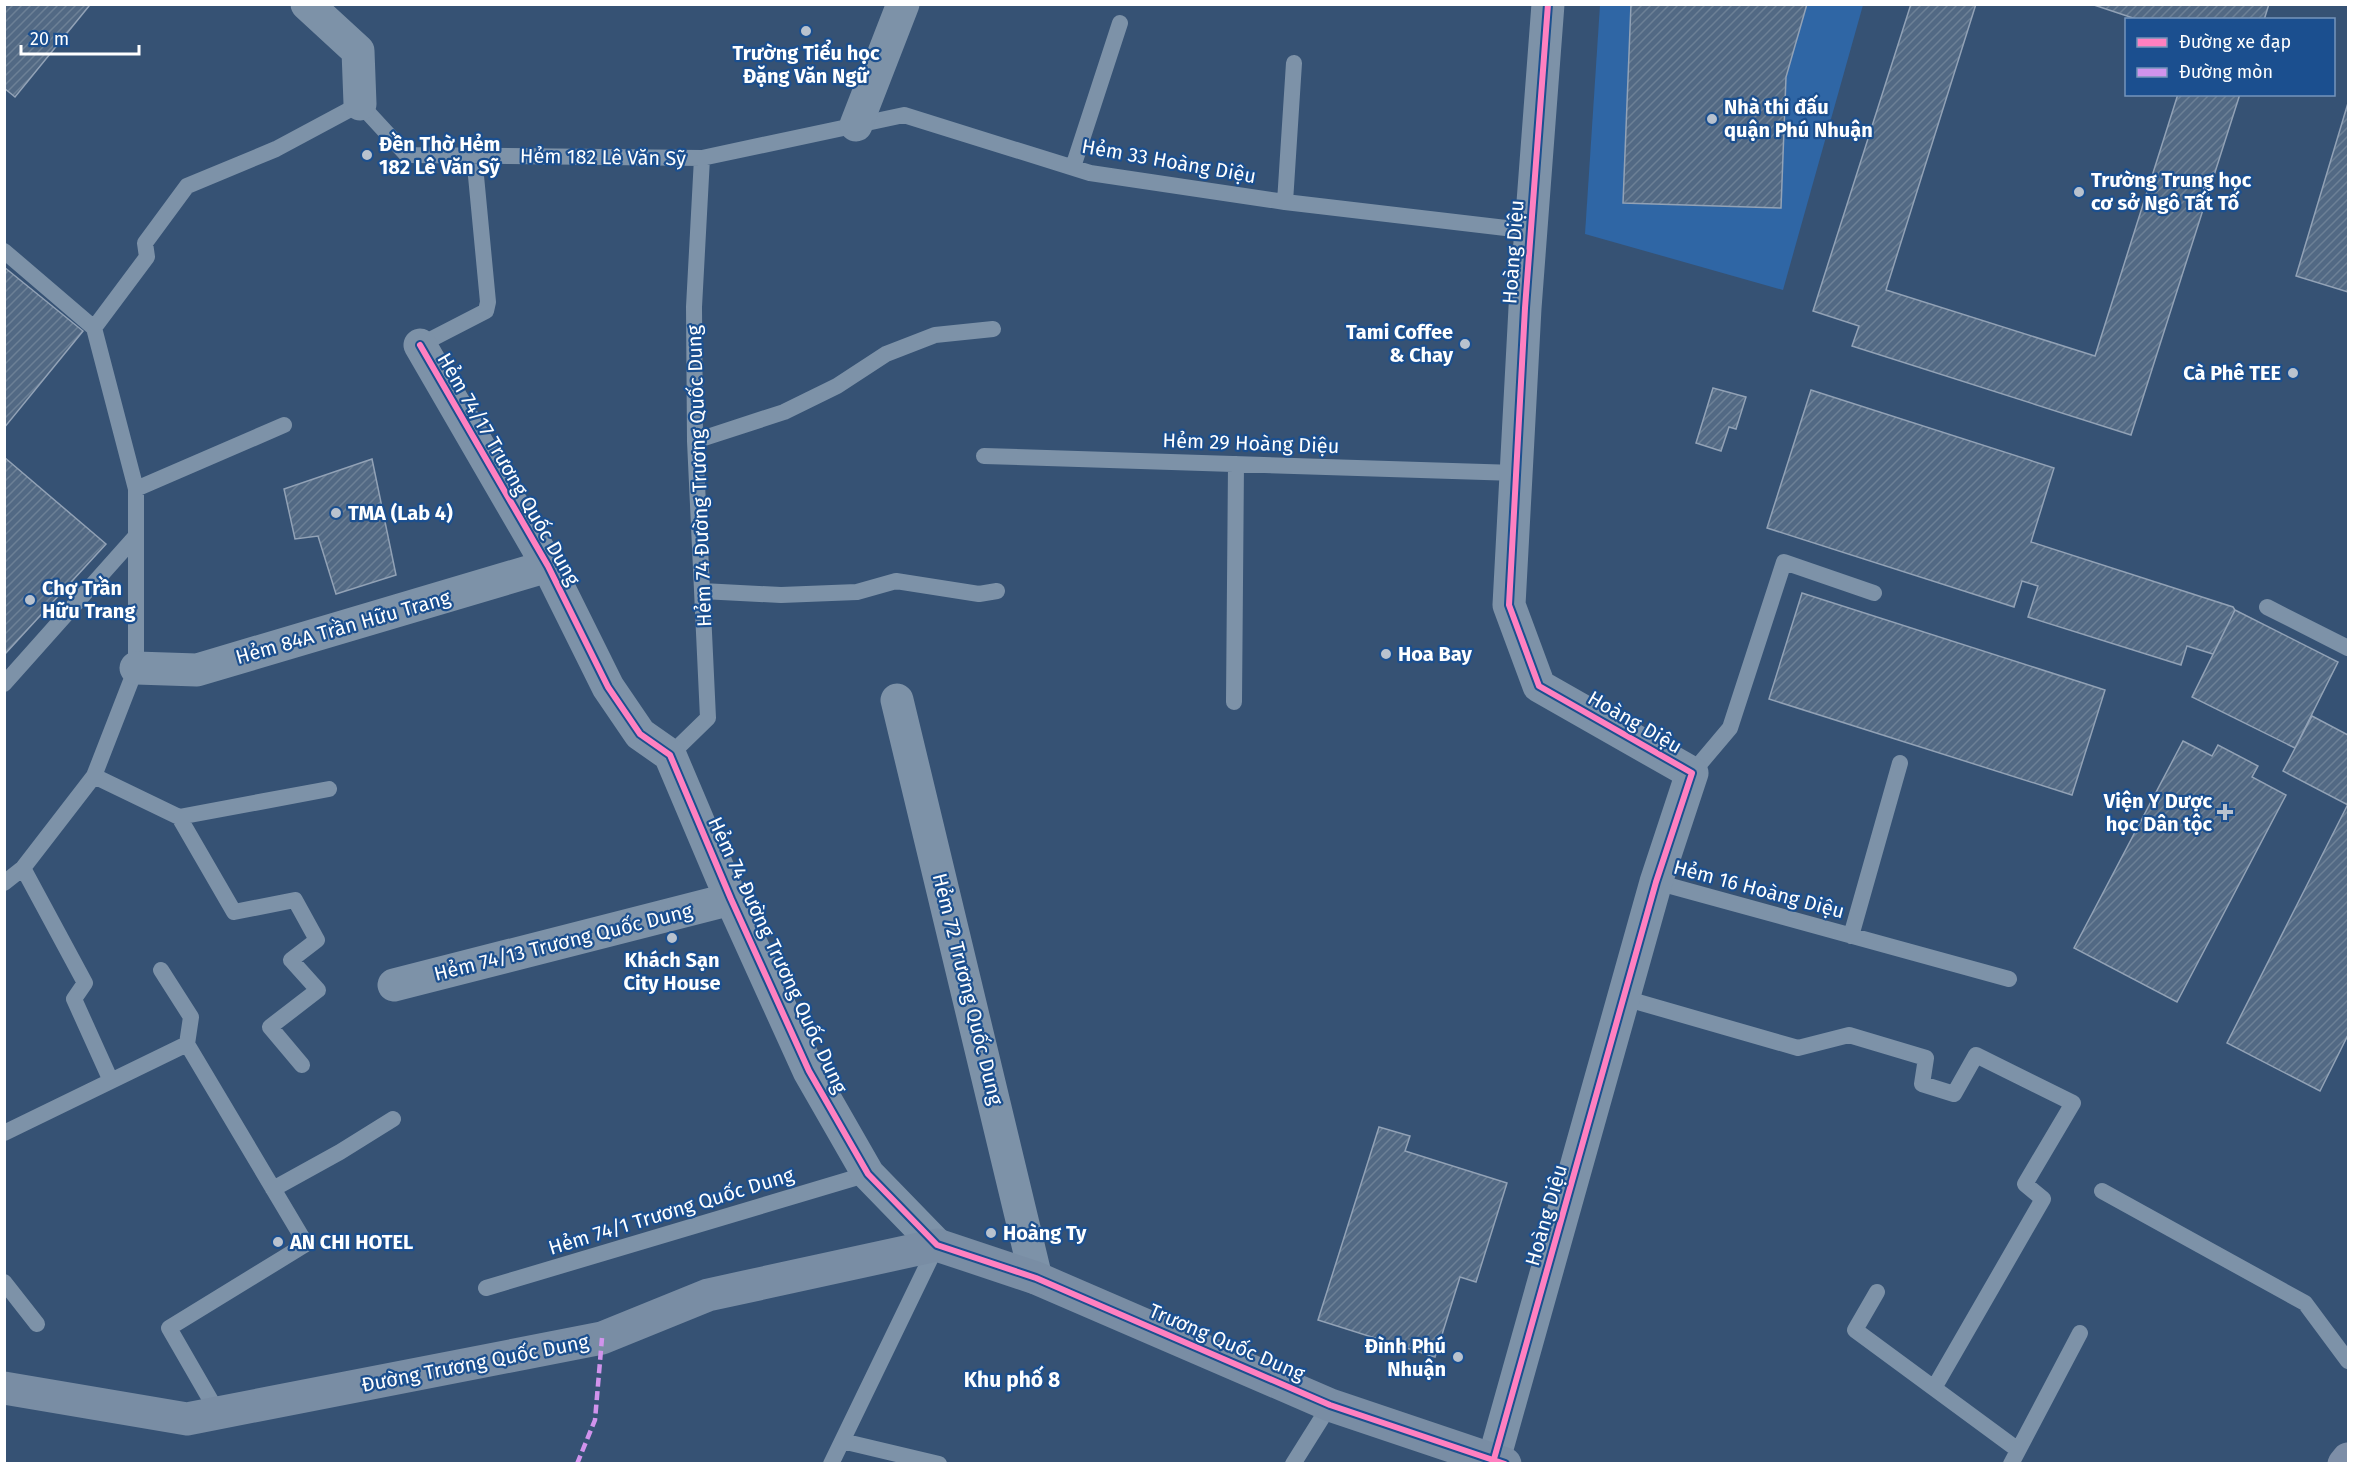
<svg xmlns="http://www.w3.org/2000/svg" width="2353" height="1468" viewBox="0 0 2353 1468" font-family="'Fira Sans',sans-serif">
<defs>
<pattern id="building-hatch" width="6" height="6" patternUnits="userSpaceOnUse" patternTransform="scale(1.5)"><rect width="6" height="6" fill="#526984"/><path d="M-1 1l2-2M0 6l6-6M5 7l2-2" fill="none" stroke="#6c8096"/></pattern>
</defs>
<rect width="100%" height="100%" fill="#365274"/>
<path fill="#2f66a5" d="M1600,5h263l-80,285 -198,-56z"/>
<path fill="url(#building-hatch)" stroke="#92a2b6" stroke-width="1.5" d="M4,4h83l2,2 -74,91 -11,-9z
M1631,4h176l-21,73 -5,131 -158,-5z
M1911,4h65l-90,286 209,66 83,-262h62l-109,341 -279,-89 7,-20 -46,-15z
M2091,4h178l-5,16h-125z
M2348,103v189l-52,-16z
M4,267l79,64 -79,97z
M1713,388l33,9 -10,32 -7,-2 -8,24 -25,-8z
M1811,390l243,78 -23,74 202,65 2,3 -22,44 -26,-8 -6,19 -153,-48 10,-31 -16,-5 -8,26 -247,-79z
M4,457l102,87 -102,111z
M372,459l24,116 -60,19 -18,-58 -23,3 -11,-50z
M1802,593l303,97 -33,105 -303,-96z
M2235,610l103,52 -43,86 -103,-51z
M2312,716l36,19v70l-65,-34z
M2183,741l29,15 6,-11 40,21 -6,11 34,18 -109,207 -103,-54z
M2348,804v231l-28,56 -93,-48z
M1379,1127l31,9 -5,15 102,32 -31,99 -16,-5 -25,80 -117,-37z"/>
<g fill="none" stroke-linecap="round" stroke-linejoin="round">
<path stroke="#7d92a8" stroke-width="16" d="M1073,167l47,-144
M1285,202l9,-139
M4,251l90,77
M94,328l53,-71 -2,-14 42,-57 89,-37 84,-45 47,51 295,3 202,-43 186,58 195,29 246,29
M420,345l66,-34 2,-9 -14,-147
M695,441l89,-29 53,-26 49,-32 49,-19 58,-6
M984,456l532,17
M136,489l148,-64
M702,591l79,4 76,-3 39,-11 83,13 18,-3
M2267,607l81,41
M4,684l131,-147
M1234,702l2,-238
M670,755l38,-37 -13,-277 -1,-134 8,-149
M1692,773l38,-45 54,-166 90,31
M94,776l85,41 150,-28
M179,817l55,95 61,-12 22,40 -26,20 27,30 -48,37 32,38
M23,868l62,115 -11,16 37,82
M1656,882l353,97
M4,883l19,-15 71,-92 42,-108v-179l-42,-161
M1851,936l49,-173
M161,970l30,47 -4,27 119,200 -137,84 49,85
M1624,998l174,50 51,-13 77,23 -4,26 32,10 22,-39 97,48 -48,81 18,15 -109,189
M4,1133l183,-89
M273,1189l67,-37 53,-33
M2102,1191l203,112 43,58
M4,1282l33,42
M486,1288l382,-114
M1877,1292l-22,38 163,120
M842,1441l97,23
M831,1464l106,-219
M1293,1464l37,-59
M2011,1464l69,-131"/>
<path stroke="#7d92a8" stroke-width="33" d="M307,4l51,47 2,53
M856,125l47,-121
M420,345l128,221 60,121 32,47 30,21 61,144 78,172 59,103 69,71
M136,668l61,2 351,-104
M897,700l139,578
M394,985l337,-86
M1494,1459l162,-577 36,-109 -153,-87 -30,-81 16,-297 23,-304"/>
<path stroke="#798da4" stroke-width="33" d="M4,1388l183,31 415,-81 106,-43 229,-50 99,33 294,127 175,59"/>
<path stroke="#7d8ea7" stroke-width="33" d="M2344,1464l4,-5"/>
<path stroke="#d193ec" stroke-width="4.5" stroke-dasharray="9 4.5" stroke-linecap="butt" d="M577,1464l18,-44 7,-82"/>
<g stroke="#1b4f8f" stroke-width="10">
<path id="cycleway" d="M420,345l128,221 60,121 32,47 30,21 61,144 78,172 59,103 69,71 99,33 294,127 175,59
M1494,1459l162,-577 36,-109 -153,-87 -30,-81 16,-297 23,-304"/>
</g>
<use href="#cycleway" stroke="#ff80c0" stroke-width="6"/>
</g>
<g fill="#b9c2ce" stroke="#1b4f8f" stroke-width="2">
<circle cx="806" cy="31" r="6"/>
<circle cx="1712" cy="119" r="6"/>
<circle cx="367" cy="155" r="6"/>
<circle cx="2079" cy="192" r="6"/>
<circle cx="1465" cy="344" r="6"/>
<circle cx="2293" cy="373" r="6"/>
<circle cx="336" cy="513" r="6"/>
<circle cx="30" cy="600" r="6"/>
<circle cx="1386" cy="654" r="6"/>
<path d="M2222 803h6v6h6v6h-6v6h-6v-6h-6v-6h6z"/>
<circle cx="672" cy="938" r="6"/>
<circle cx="991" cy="1233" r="6"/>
<circle cx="278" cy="1242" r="6"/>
<circle cx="1458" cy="1357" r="6"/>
</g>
<g text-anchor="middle" stroke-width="4.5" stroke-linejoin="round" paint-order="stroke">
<g font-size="20" font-weight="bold" fill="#fff" stroke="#1b4f8f" text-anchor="start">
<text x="806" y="60" text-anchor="middle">Trường Tiểu học<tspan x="806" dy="23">Đặng Văn Ngữ</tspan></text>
<text x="1724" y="114">Nhà thi đấu<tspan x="1724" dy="23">quận Phú Nhuận</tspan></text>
<text x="379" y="151">Đền Thờ Hẻm<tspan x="379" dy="23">182 Lê Văn Sỹ</tspan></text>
<text x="2091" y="187">Trường Trung học<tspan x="2091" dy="23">cơ sở Ngô Tất Tố</tspan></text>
<text x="1453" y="339" text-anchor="end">Tami Coffee<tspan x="1453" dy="23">&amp; Chay</tspan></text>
<text x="2281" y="380" text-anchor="end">Cà Phê TEE</text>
<text x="348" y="520">TMA (Lab 4)</text>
<text x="42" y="595">Chợ Trần<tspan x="42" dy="23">Hữu Trang</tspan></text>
<text x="1398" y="661">Hoa Bay</text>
<text x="2212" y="808" text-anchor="end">Viện Y Dược<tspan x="2212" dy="23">học Dân tộc</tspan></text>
<text x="672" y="967" text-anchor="middle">Khách Sạn<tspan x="672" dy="23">City House</tspan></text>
<text x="1003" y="1240">Hoàng Ty</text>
<text x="290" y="1249">AN CHI HOTEL</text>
<text x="1446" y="1353" text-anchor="end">Đình Phú<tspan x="1446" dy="23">Nhuận</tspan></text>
</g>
<g font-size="20" fill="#fff" stroke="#1b4f8f">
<text transform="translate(603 157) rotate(1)" y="7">Hẻm 182 Lê Văn Sỹ</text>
<text transform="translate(1169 161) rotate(10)" y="7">Hẻm 33 Hoàng Diệu</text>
<text transform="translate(1513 252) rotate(-86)" y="7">Hoàng Diệu</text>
<text transform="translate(1251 443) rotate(2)" y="7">Hẻm 29 Hoàng Diệu</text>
<text transform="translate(509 469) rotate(60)" y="7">Hẻm 74/17 Trương Quốc Dung</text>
<text transform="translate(699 476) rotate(-92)" y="7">Hẻm 74 Đường Trương Quốc Dung</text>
<text transform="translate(343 627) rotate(-16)" y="7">Hẻm 84A Trần Hữu Trang</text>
<text transform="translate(1635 722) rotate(30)" y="7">Hoàng Diệu</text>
<text transform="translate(1759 889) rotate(15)" y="7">Hẻm 16 Hoàng Diệu</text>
<text transform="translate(563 942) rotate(-14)" y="7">Hẻm 74/13 Trương Quốc Dung</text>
<text transform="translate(778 955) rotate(65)" y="7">Hẻm 74 Đường Trương Quốc Dung</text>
<text transform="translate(968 989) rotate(76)" y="7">Hẻm 72 Trương Quốc Dung</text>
<text transform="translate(671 1211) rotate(-17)" y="7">Hẻm 74/1 Trương Quốc Dung</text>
<text transform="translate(1546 1215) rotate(-74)" y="7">Hoàng Diệu</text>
<text transform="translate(1227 1342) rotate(23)" y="7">Trương Quốc Dung</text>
<text transform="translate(475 1363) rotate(-11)" y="7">Đường Trương Quốc Dung</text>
</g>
<g font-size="21" font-weight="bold" fill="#fff" stroke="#1b4f8f">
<text x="1012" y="1387">Khu phố 8</text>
</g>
</g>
<rect width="2353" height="1468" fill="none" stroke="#ffffff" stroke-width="12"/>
<rect x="2125" y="18" width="210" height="78" fill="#1b4f8f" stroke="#7695bc" stroke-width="1.5"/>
<rect x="2137" y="38" width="30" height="9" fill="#ff80c0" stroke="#7695bc" stroke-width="1.5"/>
<text x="2179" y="48" font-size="18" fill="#ffffff">Đường xe đạp</text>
<rect x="2137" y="68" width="30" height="9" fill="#d193ec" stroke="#7695bc" stroke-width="1.5"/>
<text x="2179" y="78" font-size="18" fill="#ffffff">Đường mòn</text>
<path d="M21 45v9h118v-9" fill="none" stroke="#ffffff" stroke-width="3"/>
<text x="30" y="45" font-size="18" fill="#ffffff" stroke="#1b4f8f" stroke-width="4.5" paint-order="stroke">20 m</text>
</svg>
